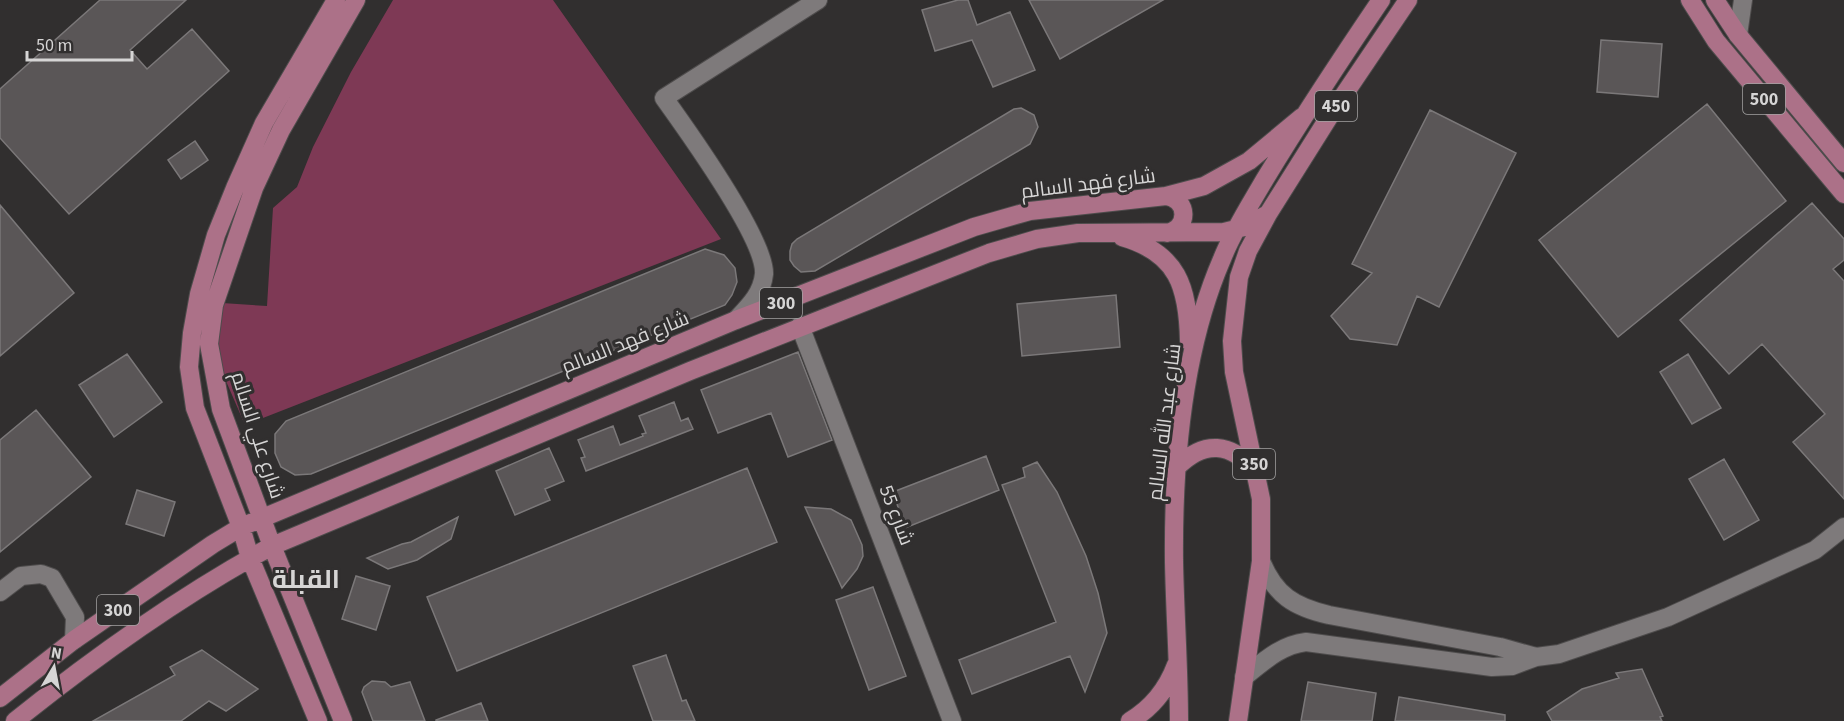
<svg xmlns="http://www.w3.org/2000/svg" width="1844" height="721" viewBox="0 0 1844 721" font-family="'Source Sans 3',Cairo,sans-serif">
<rect width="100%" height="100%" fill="#312f2f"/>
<path fill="#7e3955" d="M393,0h160l168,239 -476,186 -19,-44 -9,-34 5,-44 45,3 6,-98 24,-21 16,-40 38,-75z"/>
<path fill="#5a5657" stroke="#7b7879" stroke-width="1.5" d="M100,0h86l-56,50 17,19 45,-40 37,42 -160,143 -69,-76v-49z
M958,0h10l9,25 33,-13 25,58 -42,17 -21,-47 -37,11 -13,-41z
M1029,0h134l-103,59z
M1601,40l61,4 -4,53 -61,-5z
M1707,104l79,97 -168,136 -79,-97z
M1021,108l13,7 4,12 -8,17 -215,127 -14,1 -7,-6 -4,-6v-9l2,-7 5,-5 217,-130z
M1430,110l86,43 -77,154 -22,-11 -20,49 -47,-6 -19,-23 41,-43 -20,-9z
M195,141l13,19 -27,19 -13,-19z
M1812,203l32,36v21l-11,9 11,12v218l-51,-57 32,-28 -63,-70 -33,30 -49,-54z
M0,205l74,88 -74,63z
M705,249l19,6 11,13 2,14 -5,13 -7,10 -414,169 -16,1 -14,-8 -6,-14v-19l11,-13z
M1116,295l4,52 -98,9 -5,-52z
M798,352l34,88 -44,17 -17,-44 -53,20 -17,-43z
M127,354l35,48 -48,35 -35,-52z
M1688,354l33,54 -29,16 -32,-52z
M674,402l7,19 7,-3 5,11 -107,42 -5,-13 4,-1 -7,-17 35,-14 7,19 23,-9 -1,-2 4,-1 -7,-17z
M36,410l55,67 -91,75v-112z
M549,448l15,33 -19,8 5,11 -35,15 -19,-44z
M986,456l13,34 -94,38 -12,-36z
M1724,459l35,61 -35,20 -35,-61z
M1037,462l20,30 29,64 12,37 9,40 -22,59 -15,-36 -98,38 -13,-34 97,-38 -54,-137 23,-8 -2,-9z
M747,468l30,74 -320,129 -30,-74z
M137,490l38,12 -11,34 -38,-12z
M805,507l26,2 20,11 11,25 1,11 -6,13 -15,19z
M458,517l-7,22 -34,21 -29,9 -21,-11 35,-14 9,-2z
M356,576l34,10 -14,44 -34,-11z
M873,587l33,89 -37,14 -33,-90z
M202,650l56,39 -32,22 -17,-10 -28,20h-88l82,-46 -5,-8z
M666,655l16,46 4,-1 9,21h-42l-20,-55z
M1642,669l21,47 -3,1 2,4h-110l-5,-9 35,-23 37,-11 -3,-5z
M372,681l13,1 6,5 19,-5 15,39h-52l-11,-29 2,-5z
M1308,682l68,11 -4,28h-71z
M1399,697l106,18v6h-110z
M481,703l7,18h-52v-1z"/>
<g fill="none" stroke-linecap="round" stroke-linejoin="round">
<g stroke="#4e4c4c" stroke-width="20">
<path id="minor" d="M1738,35l5,-35
M736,320c13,-14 26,-26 28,-46 2,-34 -77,-144 -100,-176l154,-98
M800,326l152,395
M1261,561c14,34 33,46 68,54l171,32 36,10 23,-3 109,-37 147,-67 29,-23
M0,592l21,-16 20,-2 11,4 23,39 -1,23
M1244,677c20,-16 37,-32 62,-35l186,25 20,-1 24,-9"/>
</g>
<g stroke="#4e4c4c" stroke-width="20">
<path id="major" d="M1690,0l26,41 128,153
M1715,0l23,35 106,128
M1166,196c23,4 23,32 1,37
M1122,237c56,16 66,50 67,104
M1177,467c27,-27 54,-25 78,4
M0,698l74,-58 139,-96 28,-17 495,-207 238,-93 56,-16 136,-15 38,-10 45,-25 53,-44
M15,721c81,-65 165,-125 257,-175l418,-175 299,-118 48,-14 41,-6 146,-1 20,-5 24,-13
M318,721l-68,-163 -9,-31 -46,-119 -6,-41 3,-34 7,-39 17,-59 19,-47 29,-65 72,-123
M343,721l-71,-175 -51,-137 -12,-65 5,-39 40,-117 27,-58 75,-130
M1130,721c22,-13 37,-32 46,-56
M1179,721c0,-53 -4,-106 -5,-159 -1,-98 9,-213 48,-303 11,-28 28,-54 43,-80 37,-61 76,-120 116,-179
M1238,721l23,-160v-62l-27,-127 -2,-31 7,-64 9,-26 20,-37 61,-97 79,-117"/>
</g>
<use href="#minor" stroke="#7e7a7b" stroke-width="18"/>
<use href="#major" stroke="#ac7188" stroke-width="18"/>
</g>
<g text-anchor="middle" stroke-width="6" stroke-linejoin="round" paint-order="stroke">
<g fill="#312f2f" stroke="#a4a3a3" stroke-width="1.5">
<rect x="1743" y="84" width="42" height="30" rx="4.5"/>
<rect x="1315" y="91" width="42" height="30" rx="4.5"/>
<rect x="760" y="288" width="42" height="30" rx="4.5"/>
<rect x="1233" y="449" width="42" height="30" rx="4.5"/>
<rect x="97" y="595" width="42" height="30" rx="4.5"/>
</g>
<g font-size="18" font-weight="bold" fill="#d6d5d5">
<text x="1764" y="105">500</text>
<text x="1336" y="112">450</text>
<text x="781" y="309">300</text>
<text x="1254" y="470">350</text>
<text x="118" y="616">300</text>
</g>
<g font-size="20" fill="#d6d5d5" stroke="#312f2f">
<text transform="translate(1088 183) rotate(-7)" y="7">شارع فهد السالم</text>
<text transform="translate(625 342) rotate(-22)" y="7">شارع فهد السالم</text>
<text transform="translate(1164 422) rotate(-83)" y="7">شارع عبد الله السالم</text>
<text transform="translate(258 435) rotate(72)" y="7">شارع علي السالم</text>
<text transform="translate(897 515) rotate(69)" y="7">شارع 55</text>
</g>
<g font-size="26" font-weight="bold" fill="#d6d5d5" stroke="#312f2f">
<text x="306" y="588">القبلة</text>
</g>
</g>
<g transform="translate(54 667) rotate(10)" stroke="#312f2f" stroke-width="4.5" paint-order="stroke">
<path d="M0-4.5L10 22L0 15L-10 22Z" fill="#d6d5d5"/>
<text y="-9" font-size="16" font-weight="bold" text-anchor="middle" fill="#d6d5d5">N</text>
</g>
<path d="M27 51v9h105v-9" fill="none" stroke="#d6d5d5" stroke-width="3"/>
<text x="36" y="51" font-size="18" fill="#d6d5d5" stroke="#312f2f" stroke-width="4.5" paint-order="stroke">50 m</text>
</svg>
